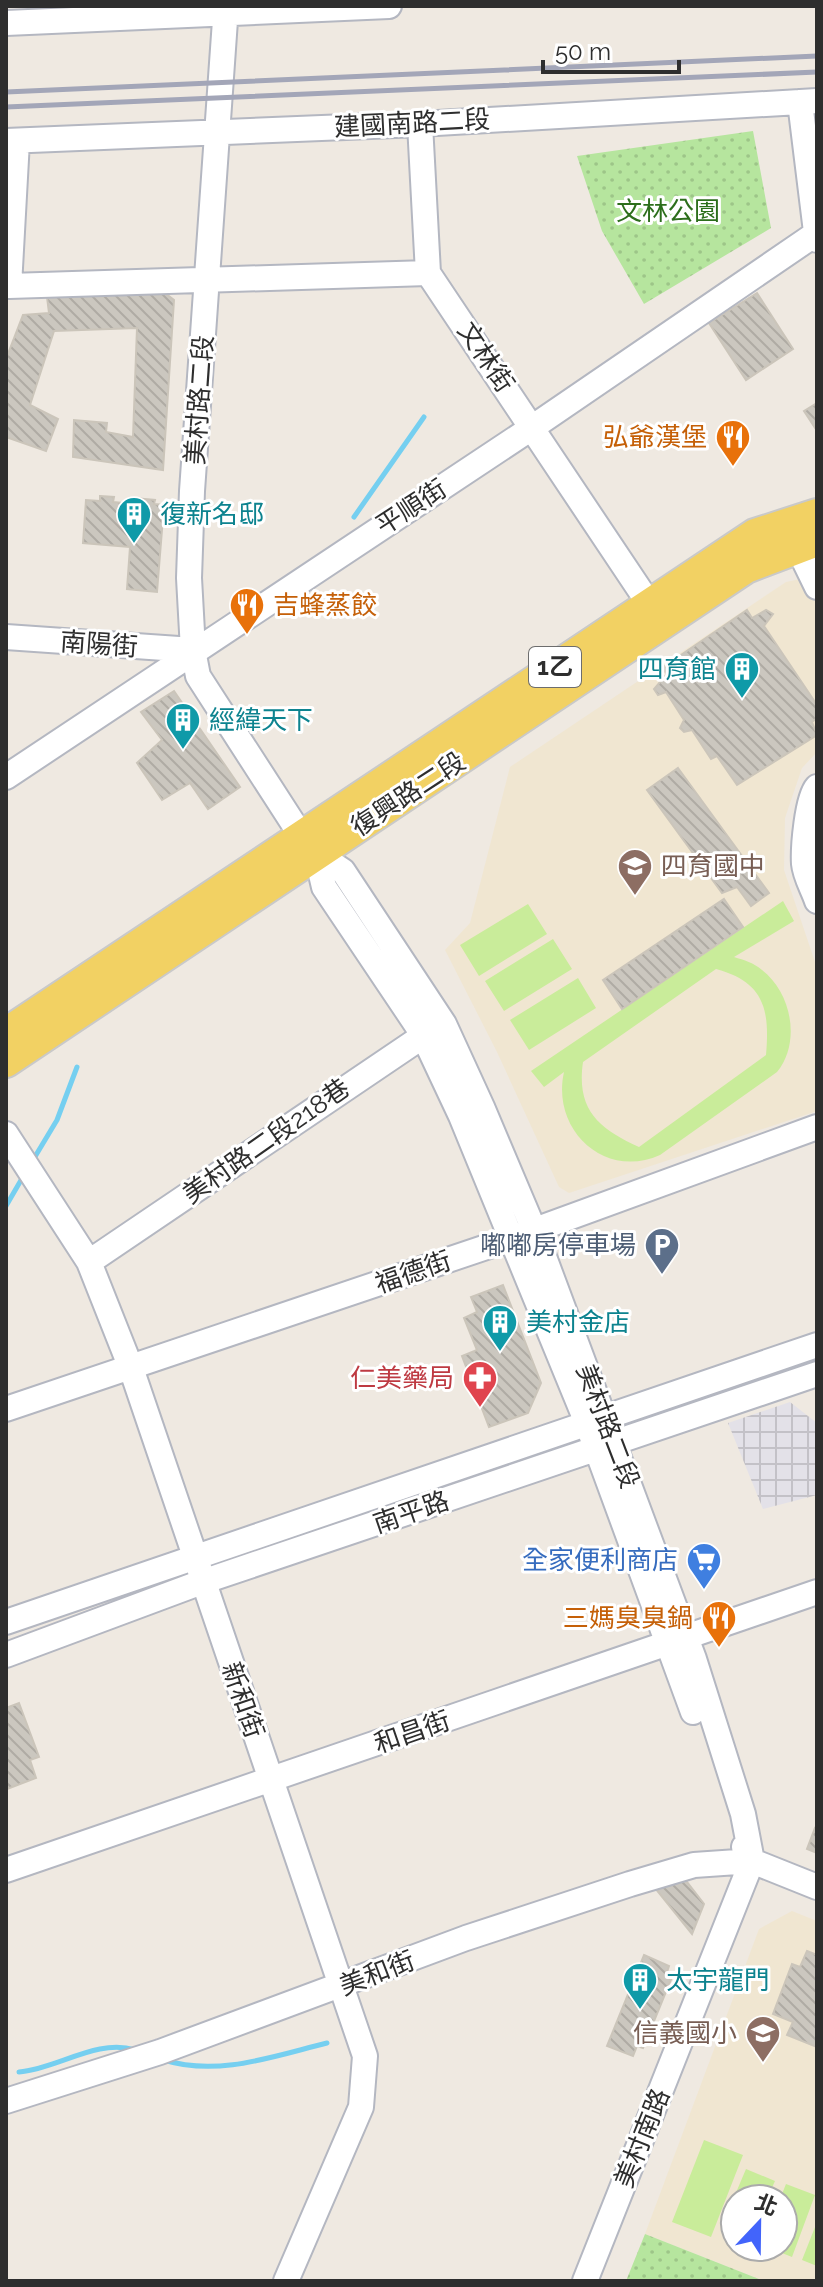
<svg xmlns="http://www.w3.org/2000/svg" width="823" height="2287" viewBox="0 0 823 2287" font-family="Raleway,'Noto Sans TC',sans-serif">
<defs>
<pattern id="industrial-grid" width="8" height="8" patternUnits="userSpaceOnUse" patternTransform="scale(2)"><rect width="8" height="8" fill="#e3e1e8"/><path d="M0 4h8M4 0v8" fill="none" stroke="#c3c1c7"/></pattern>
<pattern id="grass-dots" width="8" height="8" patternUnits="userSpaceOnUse" patternTransform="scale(2)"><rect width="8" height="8" fill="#b6e59e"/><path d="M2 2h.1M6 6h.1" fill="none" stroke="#9dc588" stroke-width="1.8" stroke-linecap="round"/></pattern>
<pattern id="building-back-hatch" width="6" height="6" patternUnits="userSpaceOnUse" patternTransform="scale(2)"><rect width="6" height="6" fill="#cbc7bf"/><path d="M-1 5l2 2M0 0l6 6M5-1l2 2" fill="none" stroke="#afaba4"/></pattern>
</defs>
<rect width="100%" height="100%" fill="#efe9e1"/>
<path fill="url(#industrial-grid)" d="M790,1402l27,21v72l-54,14 -35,-86z"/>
<path fill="#f0e6d1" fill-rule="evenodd" d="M806,578l11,22v152l-15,16 -17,50 -1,52 33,98v143l-248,82 -10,-6 -62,-135 -52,-102 25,-27 40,-156 276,-185z
M792,1911l25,10v360h-53l-119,-47 114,-305zM735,2199h48v48h-48z"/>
<path fill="url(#grass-dots)" d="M753,131l18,97 -127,76 -42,-73 -25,-75z
M645,2234l119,47h-138z"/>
<path fill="#c9ec9a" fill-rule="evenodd" d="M783,901l11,20 -60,36c10,3 20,6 28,13 30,23 39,73 15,102l-117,83c-55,25 -109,-25 -96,-83l-20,15 -13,-16zM716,969c48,13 54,40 50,86l-127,92c-40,-18 -63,-37 -56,-85z
M528,904l19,30 -68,42 -19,-31z
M553,939l19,30 -68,42 -19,-30z
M578,978l18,30 -67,42 -19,-30z
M704,2140l39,15 -32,82 -39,-15z
M746,2169l29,12 -8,18h-32v35l-14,-6z
M786,2184l29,11 -23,62 -25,-10h16v-48h-3z
M817,2222v44l-15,-6z"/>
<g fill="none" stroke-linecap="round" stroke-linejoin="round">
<path stroke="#75cff0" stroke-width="5" d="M354,517l70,-100
M33,1160l24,-40 20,-53
M6,1206l18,-31
M164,2060c54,17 110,-4 163,-17
M19,2072c38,-3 78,-34 116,-22"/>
</g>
<path fill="url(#building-back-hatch)" stroke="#cbc5ba" stroke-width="2" d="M165,293l9,7 -11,170 -90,-13 1,-37 33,3 -1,9 27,5 4,-109 -83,3 -24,74 28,14 -12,32 -40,-14v-78l17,-44 26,-2 -2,-16z
M757,293l36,56 -47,31 -37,-57z
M817,403v28l-13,-20z
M100,496l14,1 -1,5 21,2v-6l21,2 -1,4 10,1 -7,87 -30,-3 3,-42 -47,-4 3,-43 14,1z
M747,610l5,8 14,-8 7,4 -9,12 53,79v13l-5,4 5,13 -80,50 -20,-29 -6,3 -19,-29 -8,2 -4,-4 4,-8 -18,-28 -8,3 -4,-6 13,-15 -5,-6z
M174,691l66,96 -32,22 -18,-26 -28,17 -25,-37 25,-23 -21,-28z
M678,768l91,125 -18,13 -14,-19 -15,6 -75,-103z
M724,899l19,28 -121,82 -19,-29z
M503,1285l38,98 -13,30 -39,14 -27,-71 15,-6 -13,-32 13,-6 -6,-15z
M19,1703l20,54 -9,3 6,18 -29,11 -1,-81z
M815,1828l2,1v24l-10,-4z
M684,1878l20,26 -12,30 -37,-46z
M807,1951l10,4v92l-30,-12 6,-13 -20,-8 19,-50 8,3z
M644,1955l25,11 -3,9 6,2 -29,71 -6,-2 -4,10 -26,-10z"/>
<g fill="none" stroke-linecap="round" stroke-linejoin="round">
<g stroke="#b4b7c1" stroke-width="28">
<path id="minor" d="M226,6l-34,485 -3,87 4,72 5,26 104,161 14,16 27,18 101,153 38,83 52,123 160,429 49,155 9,47
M6,23l383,-17
M800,102l17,138
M420,124l8,149
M6,141l414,-17 397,-23
M17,141l-8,145 419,-13 230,344
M798,548l19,39
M6,637l187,13
M6,777l527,-350 281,-192
M817,787c-10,11 -14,61 -13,77 1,12 9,25 13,37
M316,853l8,34 98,146 39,83 126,307 106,289
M6,1134l83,128 42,106 234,688 -4,51 -75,174
M89,1262l346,-234
M6,1409l507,-171 304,-111
M6,1622l811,-277
M6,1655l196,-73 615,-208
M744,1847l8,14 65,26
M6,1870l811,-278
M6,2101l154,-49 306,-114 164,-54 64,-19 58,-4
M585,2281l167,-420"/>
</g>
<g stroke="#c9c9c9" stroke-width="34">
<path id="major" d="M6,1033l749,-499 62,-20
M6,1062l740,-494 71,-27"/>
</g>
<use href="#minor" stroke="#fff" stroke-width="24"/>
<use href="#major" stroke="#f2d163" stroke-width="30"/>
<path stroke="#a3a6b8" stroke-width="5" d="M6,92l811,-36
M6,107l811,-35"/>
</g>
<defs>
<g id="restaurant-pin" transform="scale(1.8)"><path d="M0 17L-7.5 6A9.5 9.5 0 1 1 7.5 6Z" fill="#e8710a" stroke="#fff"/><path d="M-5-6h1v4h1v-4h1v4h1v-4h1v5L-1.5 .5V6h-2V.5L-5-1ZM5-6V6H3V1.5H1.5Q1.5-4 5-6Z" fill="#fff"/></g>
<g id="building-pin" transform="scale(1.8)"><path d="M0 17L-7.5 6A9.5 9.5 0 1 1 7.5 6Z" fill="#0f9aa8" stroke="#fff"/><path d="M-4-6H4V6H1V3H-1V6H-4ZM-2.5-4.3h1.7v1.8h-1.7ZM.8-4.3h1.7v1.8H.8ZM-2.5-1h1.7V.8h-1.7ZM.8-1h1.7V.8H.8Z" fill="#fff"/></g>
<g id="school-pin" transform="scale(1.8)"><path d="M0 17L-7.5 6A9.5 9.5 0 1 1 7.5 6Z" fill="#8d6e63" stroke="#fff"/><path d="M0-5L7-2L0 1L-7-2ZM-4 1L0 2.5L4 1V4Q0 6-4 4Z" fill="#fff"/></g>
<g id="parking-pin" transform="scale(1.8)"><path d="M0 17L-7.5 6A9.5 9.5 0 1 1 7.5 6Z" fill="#5c6f8a" stroke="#fff"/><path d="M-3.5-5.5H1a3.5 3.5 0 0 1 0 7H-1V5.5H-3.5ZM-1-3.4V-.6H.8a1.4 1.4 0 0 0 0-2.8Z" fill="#fff"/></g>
<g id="pharmacy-pin" transform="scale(1.8)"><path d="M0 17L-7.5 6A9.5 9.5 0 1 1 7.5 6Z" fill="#e0444e" stroke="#fff"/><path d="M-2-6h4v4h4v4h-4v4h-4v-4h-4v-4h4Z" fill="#fff"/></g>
<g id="supermarket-pin" transform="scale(1.8)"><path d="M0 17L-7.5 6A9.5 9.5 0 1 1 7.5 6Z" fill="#3f7fe0" stroke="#fff"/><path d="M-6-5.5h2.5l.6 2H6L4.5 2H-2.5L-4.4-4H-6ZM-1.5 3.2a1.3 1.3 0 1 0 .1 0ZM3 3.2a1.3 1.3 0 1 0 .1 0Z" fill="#fff"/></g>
</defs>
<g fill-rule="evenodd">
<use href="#restaurant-pin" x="733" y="437"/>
<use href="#building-pin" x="134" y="514"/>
<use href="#restaurant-pin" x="247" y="605"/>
<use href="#building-pin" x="742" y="669"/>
<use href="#building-pin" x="183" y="720"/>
<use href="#school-pin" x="635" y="866"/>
<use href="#parking-pin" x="662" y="1245"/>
<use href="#building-pin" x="500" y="1322"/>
<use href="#pharmacy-pin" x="480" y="1378"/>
<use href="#supermarket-pin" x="704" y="1560"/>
<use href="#restaurant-pin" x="719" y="1618"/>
<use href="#building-pin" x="640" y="1980"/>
<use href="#school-pin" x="763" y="2033"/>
</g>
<g text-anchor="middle" stroke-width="6" stroke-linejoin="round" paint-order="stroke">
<rect fill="#fff" stroke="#6d6d6d" stroke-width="2" x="529" y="647" width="52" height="40" rx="6"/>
<g font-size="24" font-weight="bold" fill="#2e2e2e">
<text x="555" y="675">1乙</text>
</g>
<g font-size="26" fill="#2e2e2e" stroke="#fff">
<text transform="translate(412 123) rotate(-3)" y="9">建國南路二段</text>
<text transform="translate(486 357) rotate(56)" y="9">文林街</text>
<text transform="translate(199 400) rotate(-86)" y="9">美村路二段</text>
<text transform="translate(411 507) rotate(-33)" y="9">平順街</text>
<text transform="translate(99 644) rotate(4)" y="9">南陽街</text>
<text transform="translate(408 794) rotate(-33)" y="9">復興路二段</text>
<text transform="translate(266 1141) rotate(-35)" y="9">美村路二段218巷</text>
<text transform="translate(413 1272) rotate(-19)" y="9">福德街</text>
<text transform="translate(608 1426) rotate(69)" y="9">美村路二段</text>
<text transform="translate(411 1512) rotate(-19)" y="9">南平路</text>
<text transform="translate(243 1700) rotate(71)" y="9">新和街</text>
<text transform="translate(412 1732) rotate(-19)" y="9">和昌街</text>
<text transform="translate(377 1973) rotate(-21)" y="9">美和街</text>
<text transform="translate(642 2138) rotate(-68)" y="9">美村南路</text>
</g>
<g font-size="26" fill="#2c6e1b" stroke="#fff">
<text x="668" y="220">文林公園</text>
</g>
<g font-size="26" fill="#c56008" stroke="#fff" text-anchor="end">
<text x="707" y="446">弘爺漢堡</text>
<text x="273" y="614" text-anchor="start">吉蜂蒸餃</text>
<text x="693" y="1627">三媽臭臭鍋</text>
</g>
<g font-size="26" fill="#0d838f" stroke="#fff" text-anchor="start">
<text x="160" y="523">復新名邸</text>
<text x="716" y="678" text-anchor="end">四育館</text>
<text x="209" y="729">經緯天下</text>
<text x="526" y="1331">美村金店</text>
<text x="666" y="1989">太宇龍門</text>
</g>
<g font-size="26" fill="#785e54" stroke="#fff" text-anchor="start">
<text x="661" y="875">四育國中</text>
<text x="737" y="2042" text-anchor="end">信義國小</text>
</g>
<g font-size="26" fill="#4e5e75" stroke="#fff" text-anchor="end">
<text x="636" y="1254">嘟嘟房停車場</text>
</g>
<g font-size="26" fill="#be3a42" stroke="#fff" text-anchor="end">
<text x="454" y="1387">仁美藥局</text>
</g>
<g font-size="26" fill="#366cbe" stroke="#fff" text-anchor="end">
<text x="678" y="1569">全家便利商店</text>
</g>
</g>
<rect width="823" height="2287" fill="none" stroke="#2e2e2e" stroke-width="16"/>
<g transform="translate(759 2223) rotate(22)"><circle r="38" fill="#ffffff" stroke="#ababab" stroke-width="2"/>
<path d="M0-6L14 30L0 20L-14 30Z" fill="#4264fb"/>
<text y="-12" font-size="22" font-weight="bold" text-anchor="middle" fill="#2e2e2e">北</text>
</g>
<path d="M543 60v12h136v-12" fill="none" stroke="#2e2e2e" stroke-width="4"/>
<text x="555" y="60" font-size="24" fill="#2e2e2e" stroke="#ffffff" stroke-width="6" paint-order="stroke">50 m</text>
</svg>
